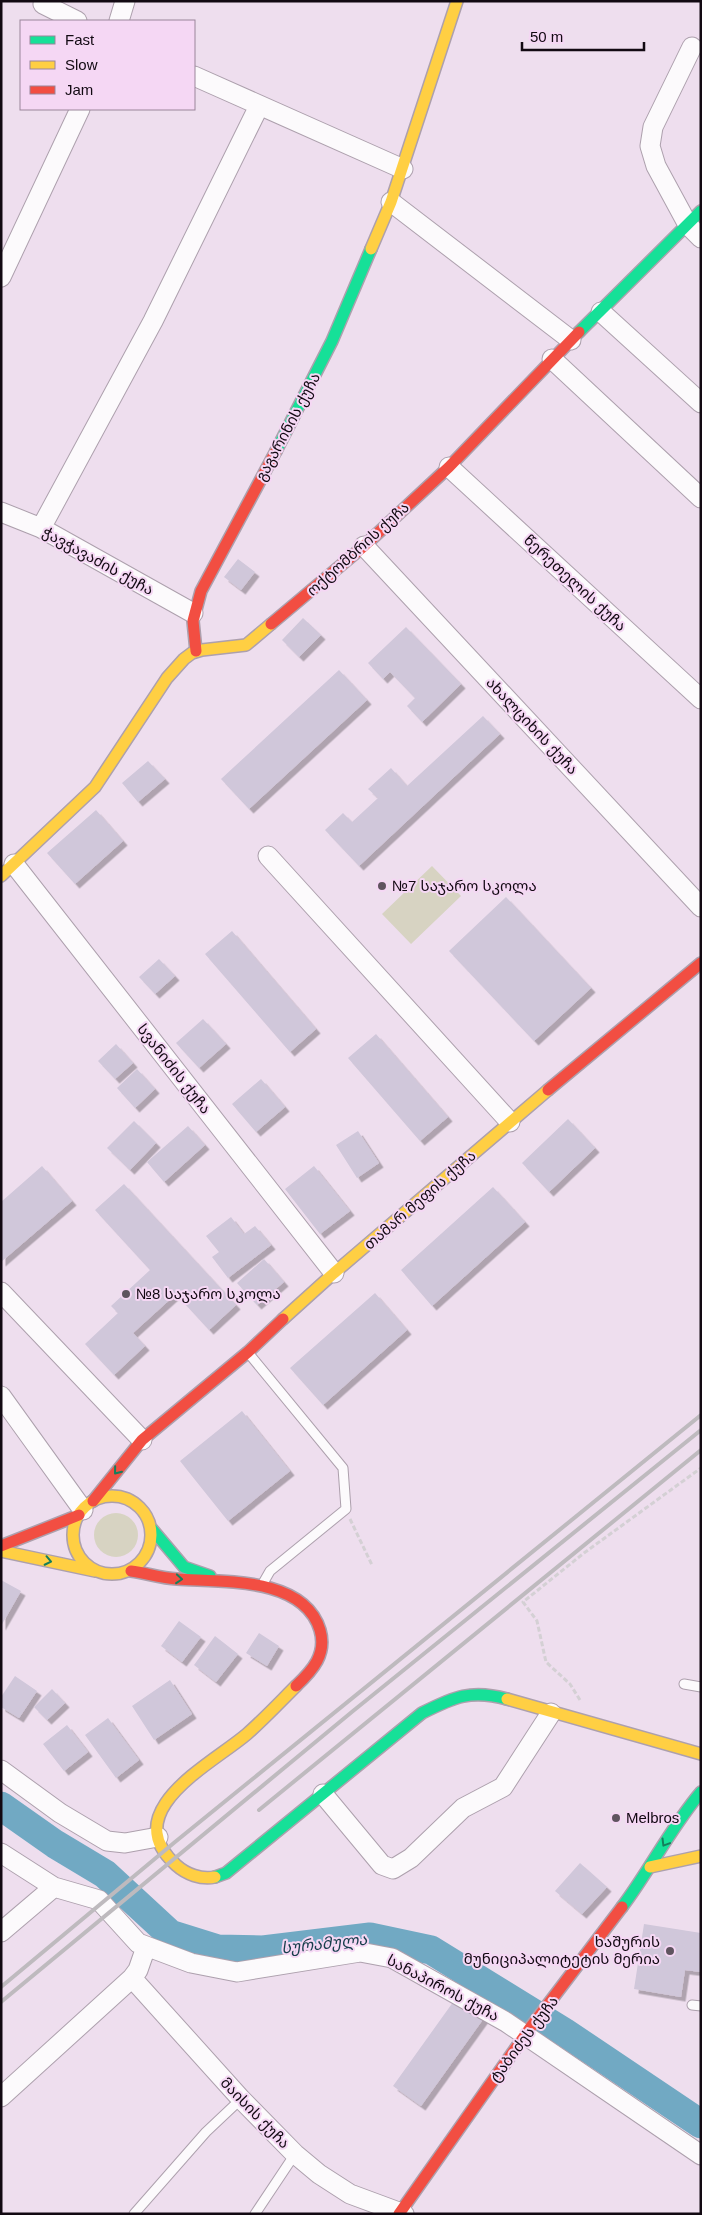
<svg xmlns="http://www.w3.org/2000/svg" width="702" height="2215" viewBox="0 0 702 2215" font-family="Arial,'Noto Sans Georgian',sans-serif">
<defs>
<filter id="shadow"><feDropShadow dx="4.5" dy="4.5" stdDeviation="0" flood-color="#0004"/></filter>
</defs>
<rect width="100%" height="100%" fill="#eedeee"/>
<path fill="#d7d3c2" d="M432,866l29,30 -50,48 -29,-30z
M94 1535a22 22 0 1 1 44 0a22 22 0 1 1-44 0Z"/>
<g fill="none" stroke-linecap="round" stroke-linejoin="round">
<path stroke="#71a9c3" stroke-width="29" d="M1,1806l54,38 50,30 65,60 48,15 45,1 107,-13 61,13 133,82 137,92"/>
</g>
<path fill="#d0c7da" filter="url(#shadow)" d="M238,559l17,13 -14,18 -17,-13z
M303,618l18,17 -22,22 -17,-17z
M406,627l55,57 -39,38 -15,-16 8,-8 -25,-26 -7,7 -15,-16z
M339,670l28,30 -118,109 -28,-30z
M483,716l17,18 -141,132 -34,-36 18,-17 9,9 26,-24 -10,-9 23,-21 16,18z
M148,761l17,18 -27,23 -16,-19z
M96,810l27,31 -48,43 -28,-31z
M506,897l85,91 -57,53 -85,-90z
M232,931l84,98 -26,23 -85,-98z
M159,959l16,17 -20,18 -16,-17z
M203,1019l23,25 -27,24 -23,-25z
M376,1034l72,83 -28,24 -72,-83z
M116,1044l17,19 -18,16 -17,-18z
M137,1069l18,20 -20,19 -18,-20z
M261,1079l24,28 -29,25 -24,-28z
M568,1119l27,29 -46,44 -27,-29z
M134,1121l22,22 -26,27 -23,-22z
M188,1126l17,19 -41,37 -17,-20z
M358,1131l21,32 -22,15 -21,-33z
M42,1166l30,35 -71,61v-60z
M314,1166l36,45 -30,23 -35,-45z
M124,1184l112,121 -27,25 -33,-36 -43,39 12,13 -31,29 -29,-31 33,-31 -7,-7 39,-36 -55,-60z
M493,1187l32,35 -93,84 -31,-36z
M231,1217l13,17 11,-8 16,19 -43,33 -16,-21 7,-5 -13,-16z
M264,1259l20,23 -27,23 -20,-22z
M375,1293l32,37 -84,75 -33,-37z
M242,1411l48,60 -62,50 -48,-60z
M1,1580l20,11 -20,35z
M179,1621l22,16 -19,25 -21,-16z
M259,1633l20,13 -12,20 -21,-13z
M215,1636l23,18 -22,28 -22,-17z
M15,1676l22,15 -18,27 -18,-11v-10z
M170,1680l22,34 -38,26 -22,-34z
M52,1689l13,14 -18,17 -13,-13z
M108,1718l31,42 -23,18 -31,-43z
M67,1725l21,27 -24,19 -21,-27z
M580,1863l27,24 -25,27 -27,-23z
M644,1924l57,9v39l-16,-2 -4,27 -47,-8z
M456,1998l28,20 -63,88 -28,-20z"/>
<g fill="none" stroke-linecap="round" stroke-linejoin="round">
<g stroke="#ada0ad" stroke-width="11">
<path id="lane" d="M250,1355l93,113 3,41 -76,62 -8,14
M684,1684l17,3
M692,2005l9,1
M134,2214l72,-82 35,-33
M255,2214l40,-60"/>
</g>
<g stroke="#ada0ad" stroke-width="21">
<path id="street" d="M43,4l34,17
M119,21l6,-20
M692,47l-39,80 -3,19 6,20 32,59 13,13
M194,76l209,93
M391,202l180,138
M1,277l79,-168
M601,312l100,91
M552,359l149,139
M449,467l252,232
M1,512l40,16 152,85
M41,528l112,-207 106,-215
M364,546l337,361
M268,856l242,266
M14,864l320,409
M1,1292l141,148
M1,1396l82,114
M1,1770l59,43 47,28 18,2 33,-6
M323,1794l59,71 11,4 18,-11 52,-50 40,-21 48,-74
M1,1853l53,34 45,13 39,43 53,20 46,9 123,-20 32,6 114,64 195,133
M1,1932l53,-45
M132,1978l109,121 54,55 24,20 31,20 54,20
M1,2097l131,-119 6,-8 8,-23"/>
</g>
<g stroke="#ada0ad" stroke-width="14">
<path id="fast" d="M579,332l122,-121
M276,451l56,-110 39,-92
M152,1529l32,38 26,9
M215,1877l11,-4 196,-160c32,-16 49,-24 85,-14
M622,1907c28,-37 49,-80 79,-115"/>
</g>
<g stroke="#ada0ad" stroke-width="14">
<path id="slow" d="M371,249l20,-47 66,-201
M1,876l94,-89 72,-109 17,-19 8,-6 10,-3 44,-5 25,-21
M283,1319l51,-46 214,-183
M73 1535a39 39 0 1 1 78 0a39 39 0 1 1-78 0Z
M1,1551l94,20
M507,1699l194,55
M650,1867l51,-11
M215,1877c-14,3 -29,-3 -39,-12 -60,-54 36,-101 71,-131 17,-15 33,-32 49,-48"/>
</g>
<g stroke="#ada0ad" stroke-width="14">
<path id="jam" d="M271,624l93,-78 85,-79 130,-135
M196,651l-3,-30 8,-30 75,-140
M548,1090l153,-127
M93,1501l49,-61 106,-88 35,-33
M1,1546l78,-31
M131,1571c15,2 30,7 46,8 43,3 127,-3 143,51 7,24 -7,40 -24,56
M399,2214l131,-186 92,-121"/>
</g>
<path stroke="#d4d0d4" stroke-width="3" stroke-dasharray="5 2.5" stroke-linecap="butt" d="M350,1519l22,46
M580,1700l-10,-16 -24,-22 -9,-41 -14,-19 61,-49 117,-85"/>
<use href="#lane" stroke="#fcfafc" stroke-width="9"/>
<use href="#street" stroke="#fcfafc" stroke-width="19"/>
<use href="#fast" stroke="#16e098" stroke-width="11"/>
<use href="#slow" stroke="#ffcf43" stroke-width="11"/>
<use href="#jam" stroke="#f24e42" stroke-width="11"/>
<path stroke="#bebabe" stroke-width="4" d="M259,1810l442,-360
M1,1987l174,-145 526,-427
M1,2002l352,-291 348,-281"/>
</g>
<defs><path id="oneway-chevron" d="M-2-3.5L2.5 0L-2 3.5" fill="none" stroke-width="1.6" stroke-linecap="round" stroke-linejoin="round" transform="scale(1.25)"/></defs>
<g stroke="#147f5c">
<use href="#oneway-chevron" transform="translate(117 1471) rotate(129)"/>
<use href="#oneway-chevron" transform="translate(48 1561) rotate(12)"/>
<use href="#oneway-chevron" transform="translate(179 1579) rotate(5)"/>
<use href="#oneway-chevron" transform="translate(665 1843) rotate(121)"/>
</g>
<g fill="#5f545f" stroke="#f5d7f4" stroke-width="2">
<circle cx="382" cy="886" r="5"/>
<circle cx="126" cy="1294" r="5"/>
<circle cx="616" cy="1818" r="5"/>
<circle cx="670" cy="1951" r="5"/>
</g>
<g text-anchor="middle" stroke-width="4" stroke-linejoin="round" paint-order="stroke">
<g font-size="15" fill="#120912" stroke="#f5d7f4">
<text transform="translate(288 427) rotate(-62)" y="5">გაგარინის ქუჩა</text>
<text transform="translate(358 549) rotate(-42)" y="5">ოქტომბრის ქუჩა</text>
<text transform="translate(98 561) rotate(29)" y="5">ჭავჭავაძის ქუჩა</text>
<text transform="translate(575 583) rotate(43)" y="5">წერეთელის ქუჩა</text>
<text transform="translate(532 726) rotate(47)" y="5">ახალციხის ქუჩა</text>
<text transform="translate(174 1069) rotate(52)" y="5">სვანიძის ქუჩა</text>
<text transform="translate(420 1200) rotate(-41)" y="5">თამარ მეფის ქუჩა</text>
<text transform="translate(443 1988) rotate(28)" y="5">სანაპიროს ქუჩა</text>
<text transform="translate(524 2039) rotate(-53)" y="5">ტაბიძეს ქუჩა</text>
<text transform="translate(255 2113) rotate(46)" y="5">მაისის ქუჩა</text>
</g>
<g font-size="15" fill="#120912" stroke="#f5d7f4" text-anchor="start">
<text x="392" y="891">№7 საჯარო სკოლა</text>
<text x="136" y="1299">№8 საჯარო სკოლა</text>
<text x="626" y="1823">Melbros</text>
<text x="660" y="1947" text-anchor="end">ხაშურის<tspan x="660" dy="17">მუნიციპალიტეტის მერია</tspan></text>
</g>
<g font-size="16" font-style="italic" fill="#163d4b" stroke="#f5d7f4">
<text transform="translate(324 1943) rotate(-6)" y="6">სურამულა</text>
</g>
</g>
<rect width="702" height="2215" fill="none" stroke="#120912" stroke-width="5"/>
<rect x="20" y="20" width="175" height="90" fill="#f5d7f4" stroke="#9a859a"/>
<rect x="30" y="36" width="25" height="8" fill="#16e098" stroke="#9a859a"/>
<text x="65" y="45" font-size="15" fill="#120912">Fast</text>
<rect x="30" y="61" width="25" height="8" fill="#ffcf43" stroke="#9a859a"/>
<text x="65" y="70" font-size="15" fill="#120912">Slow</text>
<rect x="30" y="86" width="25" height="8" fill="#f24e42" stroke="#9a859a"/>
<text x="65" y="95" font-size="15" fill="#120912">Jam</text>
<path d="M522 42v8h122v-8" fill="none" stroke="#120912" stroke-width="2.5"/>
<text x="530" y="42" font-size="15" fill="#120912" stroke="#f5d7f4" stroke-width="4" paint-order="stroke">50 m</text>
</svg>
